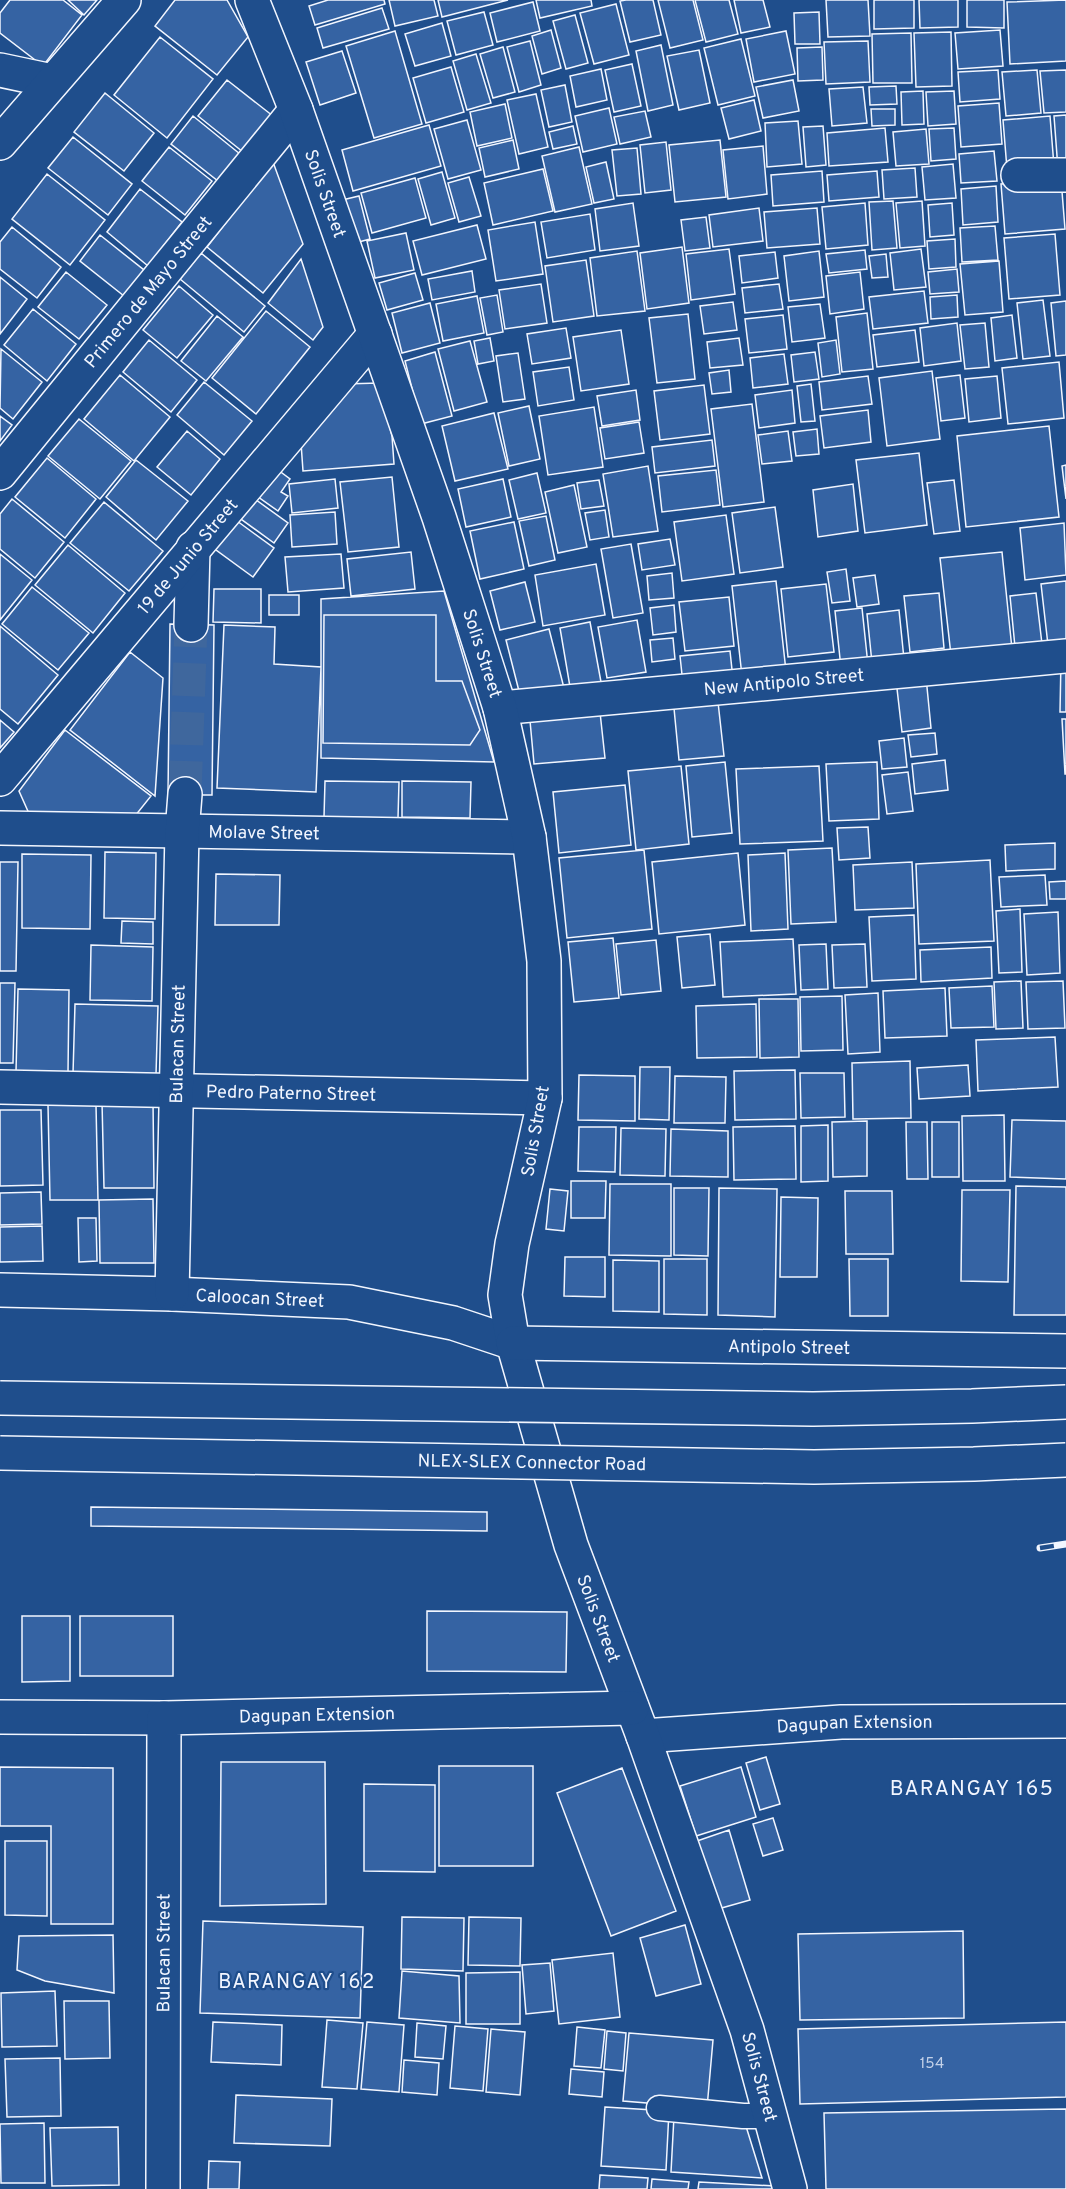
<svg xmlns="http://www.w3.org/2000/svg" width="1066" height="2189" viewBox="0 0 1066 2189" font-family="Overpass,sans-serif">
<rect width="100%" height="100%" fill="#1f4e8c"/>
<path fill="#3563a3" stroke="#f2f6ff" stroke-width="1.5" d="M10,0h53l19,15 -39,51 -43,-33v-20z
M68,0h29l-13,15z
M175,0h52l21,37 -31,38 -62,-49z
M328,0h56l1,4 -70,21 -6,-19z
M389,0h45l4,16 -43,10z
M438,0h70l-66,17z
M536,0h55l1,6 -52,12z
M626,0h27l8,35 -31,7 -10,-41z
M658,0h35l10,40 -33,8z
M695,0h34l9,34 -32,8z
M734,0h29l7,27 -29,6z
M826,0h42l2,36 -42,1z
M874,0h40v28l-40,1z
M919,0h39v27l-38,1z
M967,0h37v28l-37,-1z
M1066,0v61l-56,3 -3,-62z
M533,2l7,29 -43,11 -7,-29z
M616,4l13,51 -35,9 -14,-51z
M382,8l7,21 -66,19 -6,-20z
M484,12l9,33 -37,10 -9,-34z
M819,12l1,32h-25l-1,-31z
M575,15l13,48 -22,6 -13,-48z
M442,23l9,33 -36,10 -10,-32z
M551,30l10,38 -19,6 -10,-38z
M1000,30l3,36 -45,3 -3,-36z
M395,31l27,93 -48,14 -28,-92z
M786,31l9,43 -41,8 -8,-43z
M951,32l1,54 -36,1 -2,-54z
M911,33l1,50h-39l-1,-49z
M160,37l53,42 -46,59 -53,-43z
M741,39l14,57 -37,9 -14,-57z
M530,41l11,44 -22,7 -12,-45z
M868,41l2,41 -44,2 -2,-42z
M661,45l12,60 -25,6 -12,-60z
M503,47l12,45 -22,6 -13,-44z
M822,47l1,33 -25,1 -1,-33z
M699,50l11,53 -31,7 -12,-54z
M342,51l14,42 -36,12 -14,-43z
M476,54l15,49 -24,7 -14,-49z
M632,64l9,42 -27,6 -9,-42z
M451,67l13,45 -38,11 -13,-45z
M601,69l6,31 -31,7 -6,-31z
M998,70l2,29 -40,3 -2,-30z
M1037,70l4,43 -35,3 -4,-44z
M1066,70v42l-22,1 -4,-42z
M227,80l46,36 -30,36 -45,-36z
M793,80l6,31 -36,7 -7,-31z
M565,85l7,37 -23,5 -8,-37z
M896,86l1,18 -27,1 -1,-18z
M863,87l4,36 -35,3 -3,-37z
M923,91l1,33 -22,1 -1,-33z
M954,91l2,33 -28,2 -2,-34z
M105,93l49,40 -30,38 -50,-39z
M536,94l12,53 -29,7 -12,-54z
M754,100l7,31 -32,8 -8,-31z
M999,103l3,41 -41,3 -3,-41z
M505,104l7,34 -35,8 -7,-34z
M609,108l8,36 -34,8 -8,-36z
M871,109h24v16l-23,1z
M645,111l6,26 -31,7 -6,-27z
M1066,115v54h-8l-4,-53z
M193,116l47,38 -22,27 -47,-37z
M1050,116l4,50 -47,3 -4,-49z
M467,120l14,50 -33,9 -14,-50z
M798,121l4,43 -35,3 -2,-44z
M429,125l12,41 -88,25 -11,-41z
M573,126l4,18 -24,5 -4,-17z
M823,126l3,39 -20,2 -3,-40z
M885,128l3,34 -59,4 -2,-33z
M954,128l2,31 -25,2 -2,-32z
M926,129l3,35 -33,2 -3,-34z
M73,137l59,47 -24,31 -60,-47z
M513,140l6,29 -34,8 -6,-29z
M720,140l6,57 -51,5 -6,-57z
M666,142l5,48 -26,3 -5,-48z
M763,146l4,48 -39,5 -5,-49z
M169,147l43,34 -27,34 -43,-34z
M579,147l13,57 -37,8 -13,-56z
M637,148l4,46 -24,2 -5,-46z
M994,151l3,30 -36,2 -2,-29z
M273,162l30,82 -40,49 -56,-46z
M606,162l8,37 -20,4 -8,-36z
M953,164l3,34 -31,2 -3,-33z
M915,168l2,29 -33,2 -2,-29z
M543,169l10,42 -60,14 -9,-42z
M822,171l2,31 -51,4 -2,-31z
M877,171l2,26 -50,4 -2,-26z
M442,172l13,46 -24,7 -13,-46z
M47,174l58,46 -35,45 -58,-46z
M469,177l12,39 -22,6 -11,-39z
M415,178l11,40 -54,15 -11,-40z
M1061,179l4,50 -60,5 -4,-50z
M996,186l2,36 -35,3 -2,-36z
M140,189l42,33 -34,44 -41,-34z
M359,196l11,43 -15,4 -13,-43z
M893,201l4,47 -25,2 -3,-48z
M922,201l3,45 -25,2 -4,-45z
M633,203l6,43 -39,5 -5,-42z
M865,203l3,42 -42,4 -4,-42z
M952,203l2,32 -24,2 -2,-32z
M759,208l4,33 -50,6 -4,-32z
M817,208l3,36 -53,4 -3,-36z
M590,214l5,36 -48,8 -6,-36z
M706,217l4,31 -25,3 -4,-31z
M535,222l8,52 -47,7 -8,-51z
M477,225l9,34 -64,16 -9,-34z
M995,226l3,34 -36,2 -2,-34z
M12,227l49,40 -24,31 -37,-29v-27z
M406,233l8,37 -39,8 -8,-37z
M1055,234l5,61 -51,4 -5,-61z
M100,235l44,35 -20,26 -44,-35z
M955,239l1,28 -27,2 -2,-28z
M682,247l7,56 -42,6 -7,-56z
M729,249l6,45 -44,6 -5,-46z
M921,249l5,38 -32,3 -4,-37z
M865,250l2,19 -38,4 -3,-19z
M637,251l8,60 -48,5 -7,-58z
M819,251l5,46 -35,4 -5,-45z
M775,252l3,26 -36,5 -3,-27z
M201,253l64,53 -21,26 -64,-53z
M886,254l2,23 -16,1 -3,-22z
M301,259l22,68 -10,13 -45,-37z
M586,260l8,56 -41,6 -8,-56z
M999,261l4,51 -38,3 -5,-51z
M957,269l2,23 -29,2 -2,-22z
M472,271l3,21 -43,8 -4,-21z
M66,272l41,33 -28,34 -41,-32z
M860,272l4,37 -34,5 -4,-38z
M415,273l8,27 -36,10 -8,-27z
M0,277l27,22 -27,35z
M541,284l6,39 -42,6 -6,-39z
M779,284l4,25 -38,4 -3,-25z
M179,286l34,29 -36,43 -34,-28z
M924,291l4,32 -55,6 -4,-32z
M497,295l6,37 -16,3 -7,-37z
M957,295l1,22 -27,2 -1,-22z
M477,296l7,37 -41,8 -7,-37z
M1043,300l7,56 -27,3 -6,-56z
M1066,301v54l-10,1 -5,-53z
M733,302l4,28 -33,4 -4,-28z
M430,303l10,40 -38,10 -10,-40z
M820,304l5,34 -33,4 -4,-35z
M33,309l43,35 -29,37 -43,-36z
M266,311l44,36 -54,67 -44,-36z
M867,313l6,56 -31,3 -6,-55z
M688,314l7,65 -38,4 -8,-65z
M783,315l4,34 -38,4 -4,-34z
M1012,315l5,43 -22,3 -4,-43z
M217,316l26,21 -37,44 -25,-20z
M957,323l4,38 -37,5 -4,-38z
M985,323l4,44 -24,2 -5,-44z
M566,328l5,30 -39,6 -5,-30z
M621,330l8,54 -48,7 -8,-54z
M915,330l4,32 -42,5 -4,-32z
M490,338l4,23 -16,3 -4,-23z
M739,338l4,27 -33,3 -3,-26z
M149,340l48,40 -26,32 -48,-40z
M836,340l4,34 -18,3 -4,-34z
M470,341l17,61 -33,9 -16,-62z
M1,349l41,33 -29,37 -13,-11z
M435,352l17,64 -31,8 -16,-63z
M815,352l4,27 -25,3 -3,-27z
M518,353l7,46 -22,3 -7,-46z
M784,354l4,30 -35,4 -3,-30z
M1059,362l5,56 -56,6 -6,-56z
M569,367l5,33 -36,6 -5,-34z
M729,370l2,22 -19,2 -3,-21z
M932,371l8,68 -53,7 -8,-68z
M120,375l50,42 -36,44 -50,-42z
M960,375l5,43 -24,3 -5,-43z
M868,376l4,28 -50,6 -3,-28z
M997,376l4,42 -32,4 -4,-43z
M204,382l48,39 -28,34 -47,-40z
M379,383l13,53 2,28 -91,7 -2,-28 43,-59z
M811,384l4,37 -14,1 -4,-36z
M704,385l6,49 -50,6 -6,-49z
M636,390l4,30 -38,6 -5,-30z
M792,390l3,33 -36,5 -4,-33z
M752,404l12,98 -41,5 -12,-98z
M529,406l11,53 -31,7 -11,-53z
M594,407l9,60 -55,8 -9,-59z
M868,410l3,32 -47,6 -4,-32z
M494,413l14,56 -53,12 -13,-55z
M0,416l12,9 -12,16z
M79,419l52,42 -31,38 -52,-43z
M639,422l5,31 -39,6 -5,-31z
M1049,426l10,91 -93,10 -9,-91z
M817,429l2,25 -23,2 -3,-24z
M187,431l33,28 -29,36 -34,-28z
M788,431l4,30 -30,3 -4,-29z
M712,440l3,26 -60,7 -3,-26z
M919,453l8,72 -62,8 -9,-73z
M47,458l49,41 -31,39 -50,-41z
M136,460l52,41 -32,39 -50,-43z
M1066,465v34l-4,-33z
M648,466l10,65 -45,6 -10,-63z
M274,467l16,12 -9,13 7,4 -10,15 -24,-17z
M716,470l4,35 -58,7 -4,-36z
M537,473l9,40 -28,6 -9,-39z
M392,477l7,70 -51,5 -8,-70z
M335,479l3,29 -46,5 -3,-29z
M503,479l8,38 -45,10 -8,-38z
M599,480l5,26 -23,3 -4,-26z
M954,480l6,51 -26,3 -7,-51z
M853,484l5,47 -40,6 -5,-47z
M574,485l13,62 -29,6 -13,-61z
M248,494l40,29 -14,20 -40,-29z
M12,499l52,43 -29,36 -35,-29v-35z
M104,502l59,49 -34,40 -59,-48z
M775,507l8,60 -43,6 -8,-60z
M605,510l4,27 -19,3 -5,-27z
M335,512l2,32 -45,3 -2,-32z
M726,515l8,59 -52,7 -8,-59z
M546,516l9,44 -26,6 -10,-45z
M233,518l41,30 -21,29 -41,-30z
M514,522l10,47 -44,10 -10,-48z
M1064,523l2,52 -41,5 -5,-52z
M670,539l5,26 -33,5 -4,-26z
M631,544l12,69 -30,5 -12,-69z
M68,545l57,48 -32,40 -58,-48z
M411,552l4,37 -64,7 -4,-37z
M1002,552l10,97 -61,6 -11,-97z
M0,554l32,26 -32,40z
M341,554l3,34 -56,4 -3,-35z
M596,564l9,51 -62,11 -8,-51z
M846,569l4,32 -18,2 -5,-31z
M672,573l2,25 -25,2 -2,-24z
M875,575l4,29 -22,3 -4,-29z
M776,581l10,90 -44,5 -10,-90z
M1066,581v62l-18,2 -7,-61z
M525,582l10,40 -35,8 -10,-39z
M826,584l8,68 -46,5 -7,-68z
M32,587l57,46 -31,37 -56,-46z
M214,589h47v34l-48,-1z
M444,591l50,171 -173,-4v-159z
M939,593l5,55 -34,4 -6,-56z
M1036,593l6,51 -27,3 -5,-51z
M269,595h30v20h-30z
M729,597l5,49 -49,5 -6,-49z
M674,605l2,27 -23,3 -3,-27z
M862,608l6,57 -27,3 -6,-57z
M899,610l5,49 -32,4 -5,-49z
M324,615h112v66h26l18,49 -10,15 -147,-2z
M637,620l9,52 -39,6 -9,-51z
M590,622l11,60 -31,5 -10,-59z
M170,624l44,1 -2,170h-44z
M224,625l51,2 -1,37 47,3 -5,125 -99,-4z
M0,626l58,49 -40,49 -18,-15z
M549,629l15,59 -43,11 -15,-59z
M673,638l2,21 -23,3 -2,-22z
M730,651l3,28 -50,5 -3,-28z
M130,652l33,26 -8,118 -85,-66z
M1061,659l5,1v52h-6z
M926,677l5,51 -29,4 -6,-52z
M717,693l7,63 -45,4 -6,-62z
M599,703l6,55 -71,6 -5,-54z
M1062,719h4v55h-1z
M0,720l14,12 -14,16z
M65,730l86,66 -16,20 -104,2 -12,-27z
M935,733l2,21 -26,3 -3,-22z
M904,738l3,29 -25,2 -3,-28z
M945,760l3,30 -33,4 -3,-30z
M725,762l7,71 -40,4 -6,-71z
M877,762l2,57 -50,2 -3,-57z
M681,766l8,78 -53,6 -8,-79z
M819,766l4,75 -83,3 -4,-75z
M908,772l5,39 -26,3 -5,-39z
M325,781l74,1 -1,36 -74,-1z
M402,781l69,1 -1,36 -68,-1z
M625,785l6,60 -72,8 -6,-61z
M868,827l2,31 -31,2 -2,-32z
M1055,843v26l-49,2 -1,-26z
M832,848l4,74 -45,2 -3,-74z
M644,850l8,79 -85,9 -8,-80z
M105,852l51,1 -1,66 -51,-1z
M738,853l7,72 -86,9 -7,-72z
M785,853l3,76 -37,2 -3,-76z
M22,854l69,1 -1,74 -68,-1z
M990,860l4,81 -75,3 -3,-80z
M0,862h18l-2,109h-16z
M912,862l2,46 -59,2 -2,-45z
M216,874l64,1 -1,50h-64z
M1045,875l2,30 -46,2 -2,-30z
M1066,881v18h-16l-1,-17z
M1020,909l2,63 -23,1 -3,-62z
M1058,912l2,61 -33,2 -3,-61z
M914,915l2,64 -44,2 -3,-64z
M122,921l31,1v22l-32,-1z
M710,934l5,51 -33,3 -5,-51z
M613,938l6,60 -45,4 -6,-60z
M793,939l3,55 -73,3 -3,-55z
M656,940l5,51 -40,4 -5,-51z
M826,944l2,45 -27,1 -2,-45z
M865,944l2,43 -33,1 -2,-43z
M91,945l62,2 -1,54 -62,-1z
M991,947l1,31 -71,4 -1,-32z
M1021,981l2,47 -27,1 -2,-47z
M1063,981l2,47 -37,1 -2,-47z
M0,983h15l-2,80h-13z
M992,986l2,41 -43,1 -2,-40z
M945,988l2,48 -62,2 -2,-47z
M18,989l51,1 -1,83 -52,-1z
M878,993l2,59 -32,2 -3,-59z
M842,996l1,54 -42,1 -1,-54z
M759,999h39l1,58 -39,1z
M75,1004l83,2 -2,69 -83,-1z
M756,1004l1,53 -60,1 -1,-52z
M1055,1037l3,50 -80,4 -2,-51z
M910,1061l1,57 -58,1 -1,-56z
M968,1065l2,31 -51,3 -2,-31z
M640,1067h30l-1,53 -30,-1z
M795,1070l1,49 -61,1 -1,-49z
M800,1073h44l1,44 -44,1z
M579,1075l56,1v45l-57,-1z
M675,1076l51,1 -1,46h-51z
M153,1101l1,87h-50l-2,-86z
M48,1105h48l2,95h-48z
M0,1110h41l2,75 -43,1z
M1004,1115l1,66h-42l-1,-65z
M1012,1120l54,1v58l-56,-2z
M867,1121v55l-34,1 -1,-55z
M906,1122h21l1,57h-21z
M932,1122h27v55h-27z
M828,1125v56l-27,1v-56z
M795,1126l1,53 -62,1 -1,-53z
M579,1127h37l-1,45 -37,-1z
M621,1128l45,1 -1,47 -45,-1z
M671,1129l57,2v46l-58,-1z
M571,1181h35l-1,37h-34z
M610,1184h61v72l-62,-1z
M1016,1186l50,1v128h-52z
M674,1188h35l-1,68 -34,-1z
M719,1188l58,1 -2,128 -57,-2z
M550,1189l18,2 -4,40 -18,-2z
M962,1190h48l-2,92 -47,-1z
M845,1191h47l1,63h-47z
M41,1192l1,32 -42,1v-32z
M781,1197l37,1 -1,79h-37z
M153,1199l1,64h-54l-1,-63z
M78,1218h18l1,43 -18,1z
M42,1226l1,35 -43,1v-35z
M565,1257h40v40l-41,-1z
M664,1259h43v56l-43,-1z
M849,1259h39v57h-38z
M613,1260l46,1v51l-46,-1z
M91,1507l396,5v19l-396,-5z
M427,1611l140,1 -1,60 -139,-1z
M22,1616h48v65l-48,1z
M80,1616h93v60h-93z
M766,1757l14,47 -20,6 -14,-47z
M221,1762h104l1,142 -106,2z
M439,1766h94v100h-94z
M0,1767l113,1v156h-62v-98h-51z
M741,1767l15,50 -60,19 -16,-50z
M622,1768l54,143 -65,25 -54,-143z
M364,1784l71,1v87l-71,-1z
M773,1818l10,32 -20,6 -10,-32z
M729,1830l21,70 -32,9 -21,-68z
M5,1841h42v75l-42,-1z
M402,1917l62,1 -1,53 -62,-2z
M469,1917l52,1 -1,48 -52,-1z
M203,1921l160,6 -3,91 -160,-5z
M685,1925l16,59 -45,12 -16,-58z
M963,1931l1,87 -164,2 -2,-86z
M113,1935l1,58 -69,-12 -28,-11 2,-34z
M613,1953l7,64 -61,7 -7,-64z
M550,1963l4,48 -28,3 -4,-49z
M402,1971l57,5 1,47 -61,-5z
M520,1972v52h-54v-51z
M55,1991l2,55 -55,1 -1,-54z
M64,2001h45l1,57 -45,1z
M327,2020l36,3 -6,66 -35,-2z
M213,2022l69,3 -1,40 -70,-3z
M367,2022l37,3 -5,67 -38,-3z
M1066,2022v75l-266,7 -2,-75z
M417,2023l29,3 -3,33 -28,-2z
M455,2026l33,3 -5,62 -33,-3z
M577,2027l28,3 -4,38 -27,-2z
M491,2029l34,3 -5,63 -34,-3z
M607,2031l19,2 -3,38 -19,-2z
M629,2033l84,7 -6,68 -84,-7z
M60,2058l1,58 -54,1 -2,-58z
M404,2060l35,3 -2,32 -35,-3z
M571,2069l33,3 -2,25 -33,-3z
M236,2095l96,4 -2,47 -96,-3z
M605,2107l64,4 -3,59 -65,-4z
M1066,2109v80h-240l-2,-76z
M674,2116l71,7 17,55 -91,-6z
M44,2123l1,60h-44l-1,-59z
M118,2127l1,58 -67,1 -2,-58z
M209,2161l31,1 -1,27h-31z
M600,2175l48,3 -1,11h-48z
M652,2179l37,3 -1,7h-37z
M699,2182l77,4 1,3h-79z"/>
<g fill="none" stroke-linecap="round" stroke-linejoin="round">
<path stroke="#3f679d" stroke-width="33" stroke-dasharray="33 16" stroke-linecap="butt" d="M185,794l6,-169"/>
<g stroke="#f2f6ff" stroke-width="27">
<path id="pedestrian" d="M659,2108l84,8h27"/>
</g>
<g stroke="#f2f6ff" stroke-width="36">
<g id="minor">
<path d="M0,70l52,11"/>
<path d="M0,143l124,-143"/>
<path d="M1018,175h48"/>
<path id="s1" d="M0,473l296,-363"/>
<path d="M191,625l2,-77"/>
<path id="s2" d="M500,708l566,-52"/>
<path id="s3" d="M0,779l375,-445"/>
<path id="s4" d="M0,828l529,9"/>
<path id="s5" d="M0,1087l545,11"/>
<path id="s6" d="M0,1290l172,4 177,8 104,21 60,20"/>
<path id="s7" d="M172,1294l10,-462 3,-38"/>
<path d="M0,1717l164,1"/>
<path id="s8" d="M643,1736l198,-14 225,-1"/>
</g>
</g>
<g stroke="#f2f6ff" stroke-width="36">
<g id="tertiary">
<path id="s9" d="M252,0l44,110 143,407 61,191 29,129 15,124 1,137 -33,146 -7,51 8,48 58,202 72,191 104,294 43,159"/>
<path id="s10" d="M513,1343l553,8"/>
<path id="s11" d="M163,2189l1,-471 468,-10"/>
</g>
</g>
<use href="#pedestrian" stroke="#1f4e8c" stroke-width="24"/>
<use href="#minor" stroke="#1f4e8c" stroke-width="33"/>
<use href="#tertiary" stroke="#1f4e8c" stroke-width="33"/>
<g stroke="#f2f6ff" stroke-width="7">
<path id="rail" d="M1040,1548l26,-4"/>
</g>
<use href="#rail" stroke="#1f4e8c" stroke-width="4.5" stroke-dasharray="14" stroke-linecap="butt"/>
<g stroke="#f2f6ff" stroke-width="36" stroke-linecap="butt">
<g id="motorway-bridge">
<path d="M0,1398l813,11 159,-3 94,-4"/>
<path id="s12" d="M0,1453l814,14 160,-3 92,-4"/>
</g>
</g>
<use href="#motorway-bridge" stroke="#1f4e8c" stroke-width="33"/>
</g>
<g text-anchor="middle" stroke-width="4.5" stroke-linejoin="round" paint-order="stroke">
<g font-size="15" fill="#c3d1e8">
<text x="932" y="2068">154</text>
</g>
<g font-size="18" fill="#f2f6ff" stroke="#1f4e8c">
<text dy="6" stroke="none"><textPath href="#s9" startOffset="207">Solis Street</textPath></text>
<text dy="6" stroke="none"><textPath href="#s1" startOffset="234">Primero de Mayo Street</textPath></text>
<text dy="6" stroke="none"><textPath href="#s3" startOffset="291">19 de Junio Street</textPath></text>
<text dy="6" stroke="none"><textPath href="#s9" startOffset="693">Solis Street</textPath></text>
<text dy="6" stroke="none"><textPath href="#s2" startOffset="285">New Antipolo Street</textPath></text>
<text dy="6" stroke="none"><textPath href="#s4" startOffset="264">Molave Street</textPath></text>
<text dy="6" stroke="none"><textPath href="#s7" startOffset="250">Bulacan Street</textPath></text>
<text dy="6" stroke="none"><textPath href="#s5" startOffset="291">Pedro Paterno Street</textPath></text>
<text transform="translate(535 1131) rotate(-80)" y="6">Solis Street</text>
<text dy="6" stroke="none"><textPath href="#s6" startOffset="260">Caloocan Street</textPath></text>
<text dy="6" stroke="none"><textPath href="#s10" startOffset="276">Antipolo Street</textPath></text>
<text dy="6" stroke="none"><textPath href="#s12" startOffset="532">NLEX-SLEX Connector Road</textPath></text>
<text dy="6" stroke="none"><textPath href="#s9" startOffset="1683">Solis Street</textPath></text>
<text dy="6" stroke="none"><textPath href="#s11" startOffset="624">Dagupan Extension</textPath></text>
<text dy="6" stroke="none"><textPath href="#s8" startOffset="212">Dagupan Extension</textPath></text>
<text dy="6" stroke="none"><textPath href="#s11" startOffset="236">Bulacan Street</textPath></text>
<text dy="6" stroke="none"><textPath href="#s9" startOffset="2169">Solis Street</textPath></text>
</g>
<g font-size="20" letter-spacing="1.5" fill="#f2f6ff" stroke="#1f4e8c">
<text x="297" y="1988">BARANGAY 162</text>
</g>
<g font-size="21" letter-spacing="1.5" fill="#f2f6ff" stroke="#1f4e8c">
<text x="972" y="1795">BARANGAY 165</text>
</g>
</g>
</svg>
